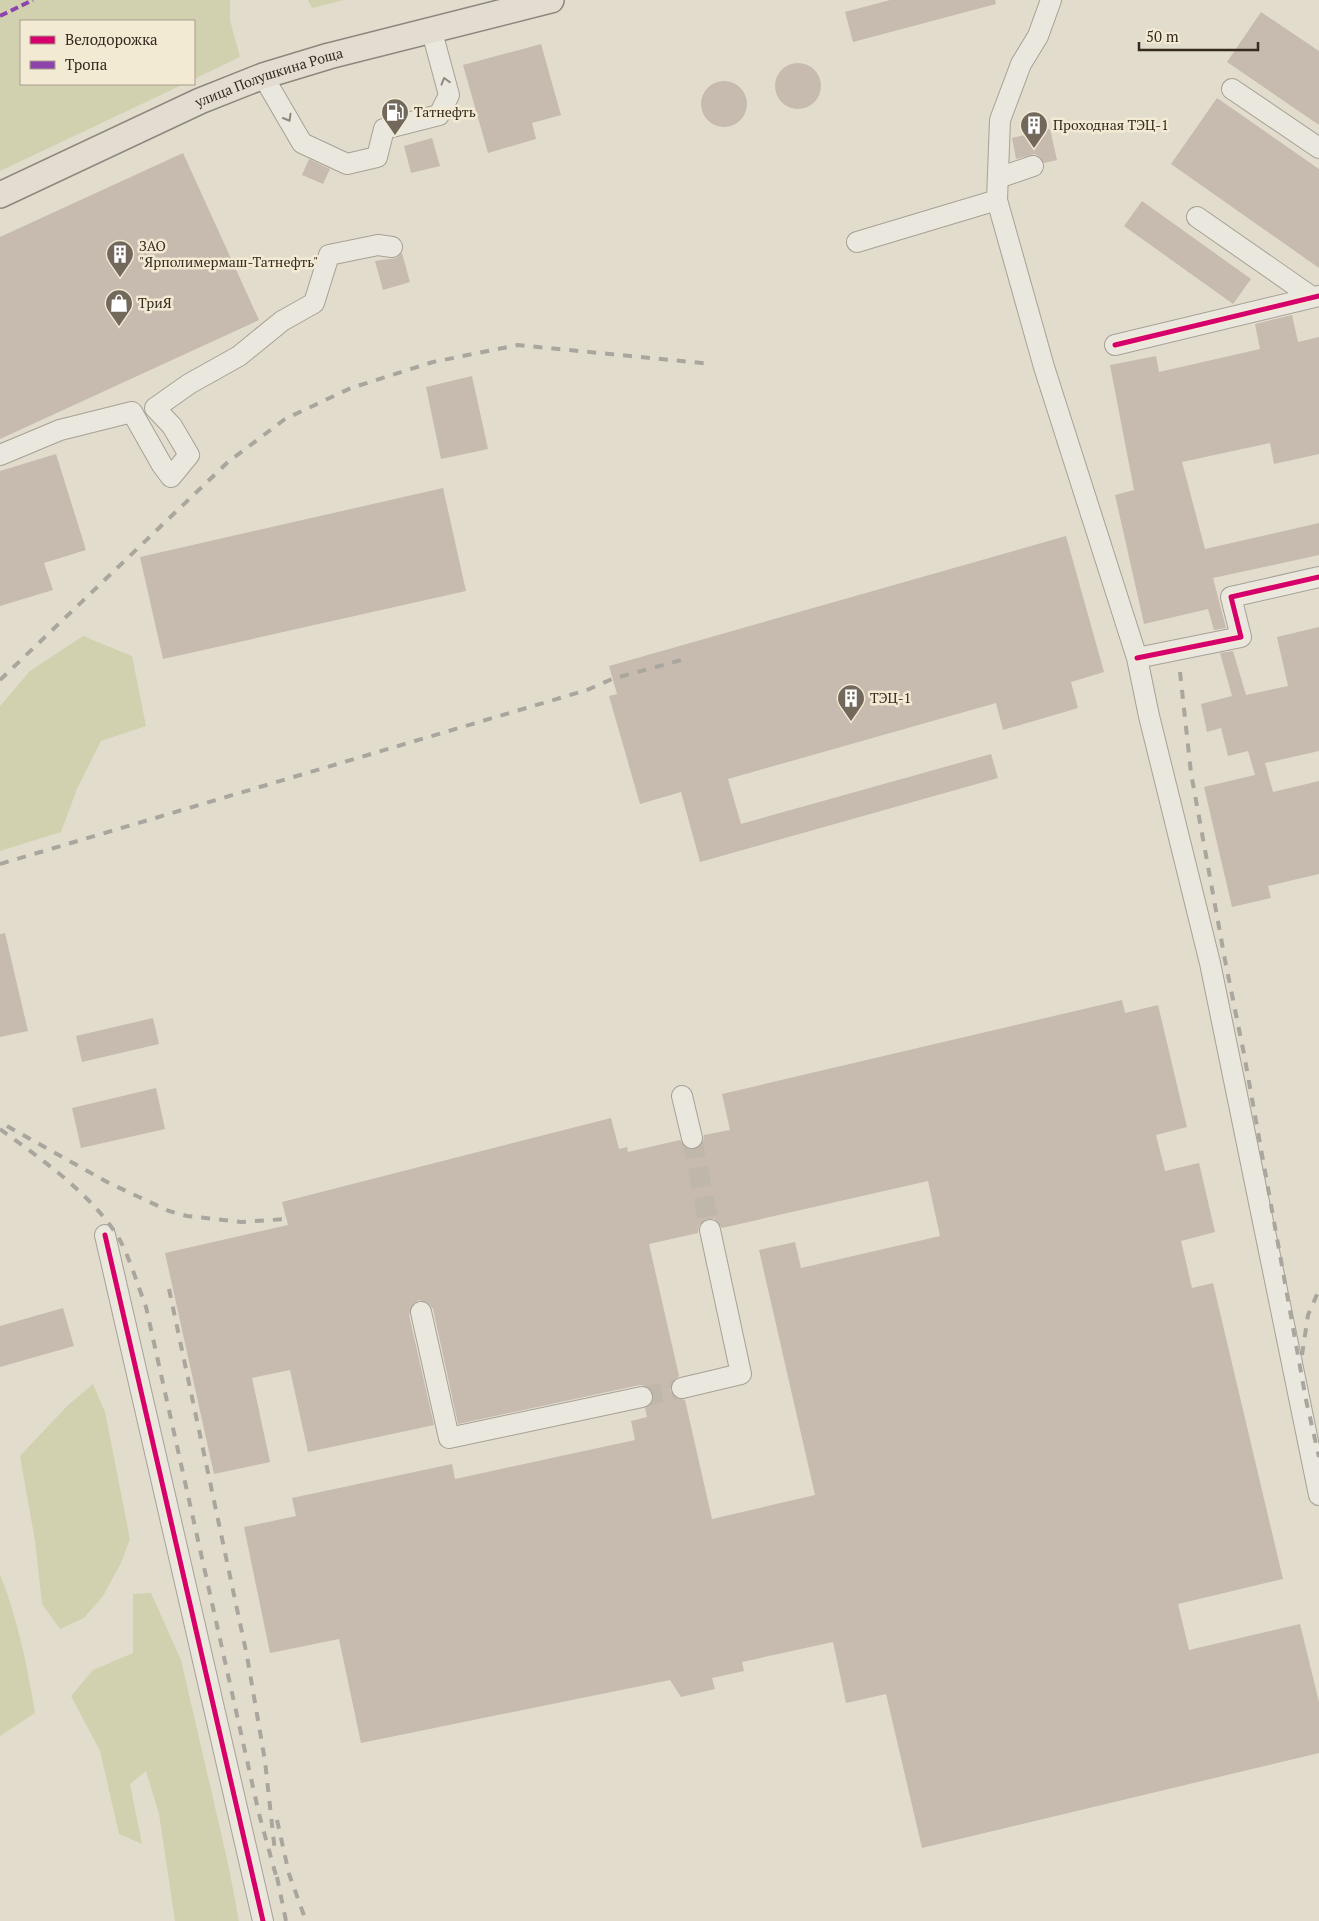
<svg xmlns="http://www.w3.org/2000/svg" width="1319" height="1921" viewBox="0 0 1319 1921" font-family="'PT Serif',serif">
<rect width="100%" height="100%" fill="#e2dccd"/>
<path fill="#d1d1b0" d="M0,0h230v20l10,37 -46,22v-58h-173v63h163l-184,87z
M308,0h36l-32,8z
M83,636l49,20 14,70 -45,15 -24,48 -16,43 -61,19v-145l30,-35z
M93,1384l12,28 25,127 -9,24 -18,33 -19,22 -24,11 -18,-25 -7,-63 -15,-85 47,-50z
M0,1574c18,46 27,91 35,139l-35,23z
M151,1593l30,67 47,203 11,58h-64l-16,-107 -13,-43 -16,13 12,60 -23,-10 -19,-83 -29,-55 22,-26 40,-17v-59z"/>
<path fill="#c6bbae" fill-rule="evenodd" d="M890,0h105l1,4 -143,38 -8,-30z
M1261,12l58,39v74l-92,-63z
M541,44l20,71 -29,8 4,16 -48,14 -25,-88z
M775 86a23 23 0 1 1 46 0a23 23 0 1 1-46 0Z
M701 104a23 23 0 1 1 46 0a23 23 0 1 1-46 0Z
M1217,98l102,71v99l-148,-104z
M1050,129l7,31 -13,3 -4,-6 -5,-3 -19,5 -4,-21z
M432,138l8,28 -29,7 -7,-27z
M183,153l76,167 -259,119v-202z
M309,159l21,10 -7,15 -21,-9z
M1142,201l109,78 -18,25 -109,-78z
M402,253l8,29 -27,8 -8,-29 21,-3z
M1292,315l6,27 21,-5v117l-45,10 -4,-21 -88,19 23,87 114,-26v32l-106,23 13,50 -12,2 -6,-21 -64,15 -29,-129 19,-5 -24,-125 46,-9 3,16 101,-23 -5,-25z
M472,376l16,73 -47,10 -15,-72z
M56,454l30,96 -42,13 9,27 -53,16v-135z
M443,488l23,103 -303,68 -23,-102z
M1066,536l38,136 -33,10 7,26 -75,22 -7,-27 -268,76 13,45 250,-70 7,24 -298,84 -19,-70 -41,12 -31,-108 8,-2 -8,-28z
M1319,627v124l-54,12 8,29 46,-11v93l-51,12 3,12 -39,9 -28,-120 51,-12 -7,-24 -20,5 -7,-28 -14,4 -6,-28 31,-8 -12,-43 13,-2 13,44 42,-9 -11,-49z
M5,933l23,98 -28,6v-103z
M1122,1000l3,13 33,-8 29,122 -31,8 9,36 34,-8 16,69 -34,9 11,47 21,-5 70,296 -105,25 11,46 111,-26 19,78v51l-397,95 -36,-154 -40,9 -13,-61 -91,20 2,9 -32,7 3,11 -34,8 -11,-17 -309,63 -22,-104 -69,14 -26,-126 52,-11 -4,-18 160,-34 3,15 180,-39 -4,-19 16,-4 -2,-9 8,-7v-7l-7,-8 -6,-1 -182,39 -25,-115 -4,-5 -10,-4 -6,4 -4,11 25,110 -126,27 -18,-82 -38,8 18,84 -56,12 -49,-221 123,-28 -6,-23 329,-84 8,31 8,-2 1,5 52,-12 8,9h7l8,-7 1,-7 26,-5 -8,-36zM928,1181l12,55 -139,32 -6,-26 -36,8 56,245 -103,24 -27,-119 -11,-4 -4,-6 4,-10 5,-4 -30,-132 49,-11 1,-7 8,-7h7l8,9z
M153,1018l6,26 -77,18 -6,-26z
M156,1088l9,41 -84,19 -9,-40z
M63,1308l11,38 -74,21v-41z"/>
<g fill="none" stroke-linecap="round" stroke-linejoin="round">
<path stroke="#bfb8aa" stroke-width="20" stroke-dasharray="20 10" stroke-linecap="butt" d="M692,1138l18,92
M642,1397l40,-9"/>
<g stroke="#a7a196" stroke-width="22">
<path id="minor" d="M263,76l39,67 45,21 30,-7 7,-28 55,-14 10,-20 -17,-63
M1232,89l87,59
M998,178l35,-12
M997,200l47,167 93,291 12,58 61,247 109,532
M1197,217l115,80
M857,242l140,-42 3,-80 21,-56 17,-28 13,-36
M1115,345l204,-49
M0,455l60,-25 72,-18 30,53 9,12 18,-22 -17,-29 -17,-18 34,-24 50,-28 43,-35 32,-18 15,-48 49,-10 14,2
M1137,658l104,-21 -10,-40 88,-20
M682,1096l10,42
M105,1235l158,686
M421,1312l28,126 193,-41
M682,1388l59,-14 -31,-144"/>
</g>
<g stroke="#8d877d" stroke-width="28">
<g id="major">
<path id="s1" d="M0,195l200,-94 63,-25 66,-20 222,-56"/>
</g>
</g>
<use href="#minor" stroke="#eae7de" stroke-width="20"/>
<use href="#major" stroke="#e2ddd0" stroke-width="25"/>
<path stroke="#aaa69e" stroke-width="4" stroke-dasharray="9 9" stroke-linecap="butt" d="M1180,672l11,101 34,187 19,94 62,346 13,57
M0,680l228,-218 57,-43 66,-31 82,-26 85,-17 194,19
M0,864l587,-174 25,-11 73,-20
M7,1126l100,56 62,29 18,5 54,6 45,-3
M0,1129c41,30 85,60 115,103 13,19 22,52 31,75l113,507 19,69
M169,1289l78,367 18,105 10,91
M1302,1355l6,-40 11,-25
M277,1820l12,54 17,47
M277,1877l9,44"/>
<path stroke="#8e44ad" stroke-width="4" stroke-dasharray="8 4" stroke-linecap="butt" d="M0,16l33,-16"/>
<g stroke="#f3ead3" stroke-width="8">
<path id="cycleway" d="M1115,345l204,-49
M1137,658l104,-21 -10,-40 88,-20
M105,1235l158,686"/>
</g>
<use href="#cycleway" stroke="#d6006c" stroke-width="5"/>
</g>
<defs><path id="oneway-chevron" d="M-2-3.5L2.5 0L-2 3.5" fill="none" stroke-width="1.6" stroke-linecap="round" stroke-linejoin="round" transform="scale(1.25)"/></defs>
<g stroke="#90887e">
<use href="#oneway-chevron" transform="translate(445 81) rotate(-106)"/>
<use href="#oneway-chevron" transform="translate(288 118) rotate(60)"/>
</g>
<defs>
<g id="fuel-pin" transform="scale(1.4375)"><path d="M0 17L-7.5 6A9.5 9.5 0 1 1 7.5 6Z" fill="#72685c" stroke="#f3ead3"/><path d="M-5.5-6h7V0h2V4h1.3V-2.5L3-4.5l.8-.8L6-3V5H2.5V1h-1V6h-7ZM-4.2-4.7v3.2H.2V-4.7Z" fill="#fff"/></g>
<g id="building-pin" transform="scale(1.4375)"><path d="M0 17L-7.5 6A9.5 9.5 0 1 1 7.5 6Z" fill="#72685c" stroke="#f3ead3"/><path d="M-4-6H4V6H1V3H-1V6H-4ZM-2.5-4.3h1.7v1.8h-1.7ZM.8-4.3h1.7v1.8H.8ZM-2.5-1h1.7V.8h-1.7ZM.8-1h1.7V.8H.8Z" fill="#fff"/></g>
<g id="shop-pin" transform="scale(1.4375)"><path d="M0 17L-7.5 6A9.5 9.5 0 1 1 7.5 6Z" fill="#72685c" stroke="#f3ead3"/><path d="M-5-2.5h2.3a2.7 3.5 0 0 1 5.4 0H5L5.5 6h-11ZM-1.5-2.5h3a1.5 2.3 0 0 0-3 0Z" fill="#fff"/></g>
</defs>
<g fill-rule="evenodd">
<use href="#fuel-pin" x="395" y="112"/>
<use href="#building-pin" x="1034" y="125"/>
<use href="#building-pin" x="120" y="254"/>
<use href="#shop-pin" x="119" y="303"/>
<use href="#building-pin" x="851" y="698"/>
</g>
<g text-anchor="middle" stroke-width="5" stroke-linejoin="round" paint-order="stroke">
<g font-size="14" fill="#352a1f" stroke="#f3ead3">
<text dy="5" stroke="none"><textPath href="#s1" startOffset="294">улица Полушкина Роща</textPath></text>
</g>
<g font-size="14" fill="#352a1f" stroke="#f3ead3" text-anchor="start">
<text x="414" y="117">Татнефть</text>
<text x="1053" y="130">Проходная ТЭЦ-1</text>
<text x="139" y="251">ЗАО<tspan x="139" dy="16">"Ярполимермаш-Татнефть"</tspan></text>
<text x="138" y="308">ТриЯ</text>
<text x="870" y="703">ТЭЦ-1</text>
</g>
</g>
<rect x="20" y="20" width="175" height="65" fill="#f3ead3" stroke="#a79d8b"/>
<rect x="30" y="36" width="25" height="8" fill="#d6006c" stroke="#a79d8b"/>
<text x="65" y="45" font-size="15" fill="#352a1f">Велодорожка</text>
<rect x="30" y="61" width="25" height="8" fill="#8e44ad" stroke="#a79d8b"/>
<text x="65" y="70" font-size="15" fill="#352a1f">Тропа</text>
<path d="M1139 42v8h119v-8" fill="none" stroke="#352a1f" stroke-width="2.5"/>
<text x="1146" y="42" font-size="15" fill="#352a1f" stroke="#f3ead3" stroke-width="4" paint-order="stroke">50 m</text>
</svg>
